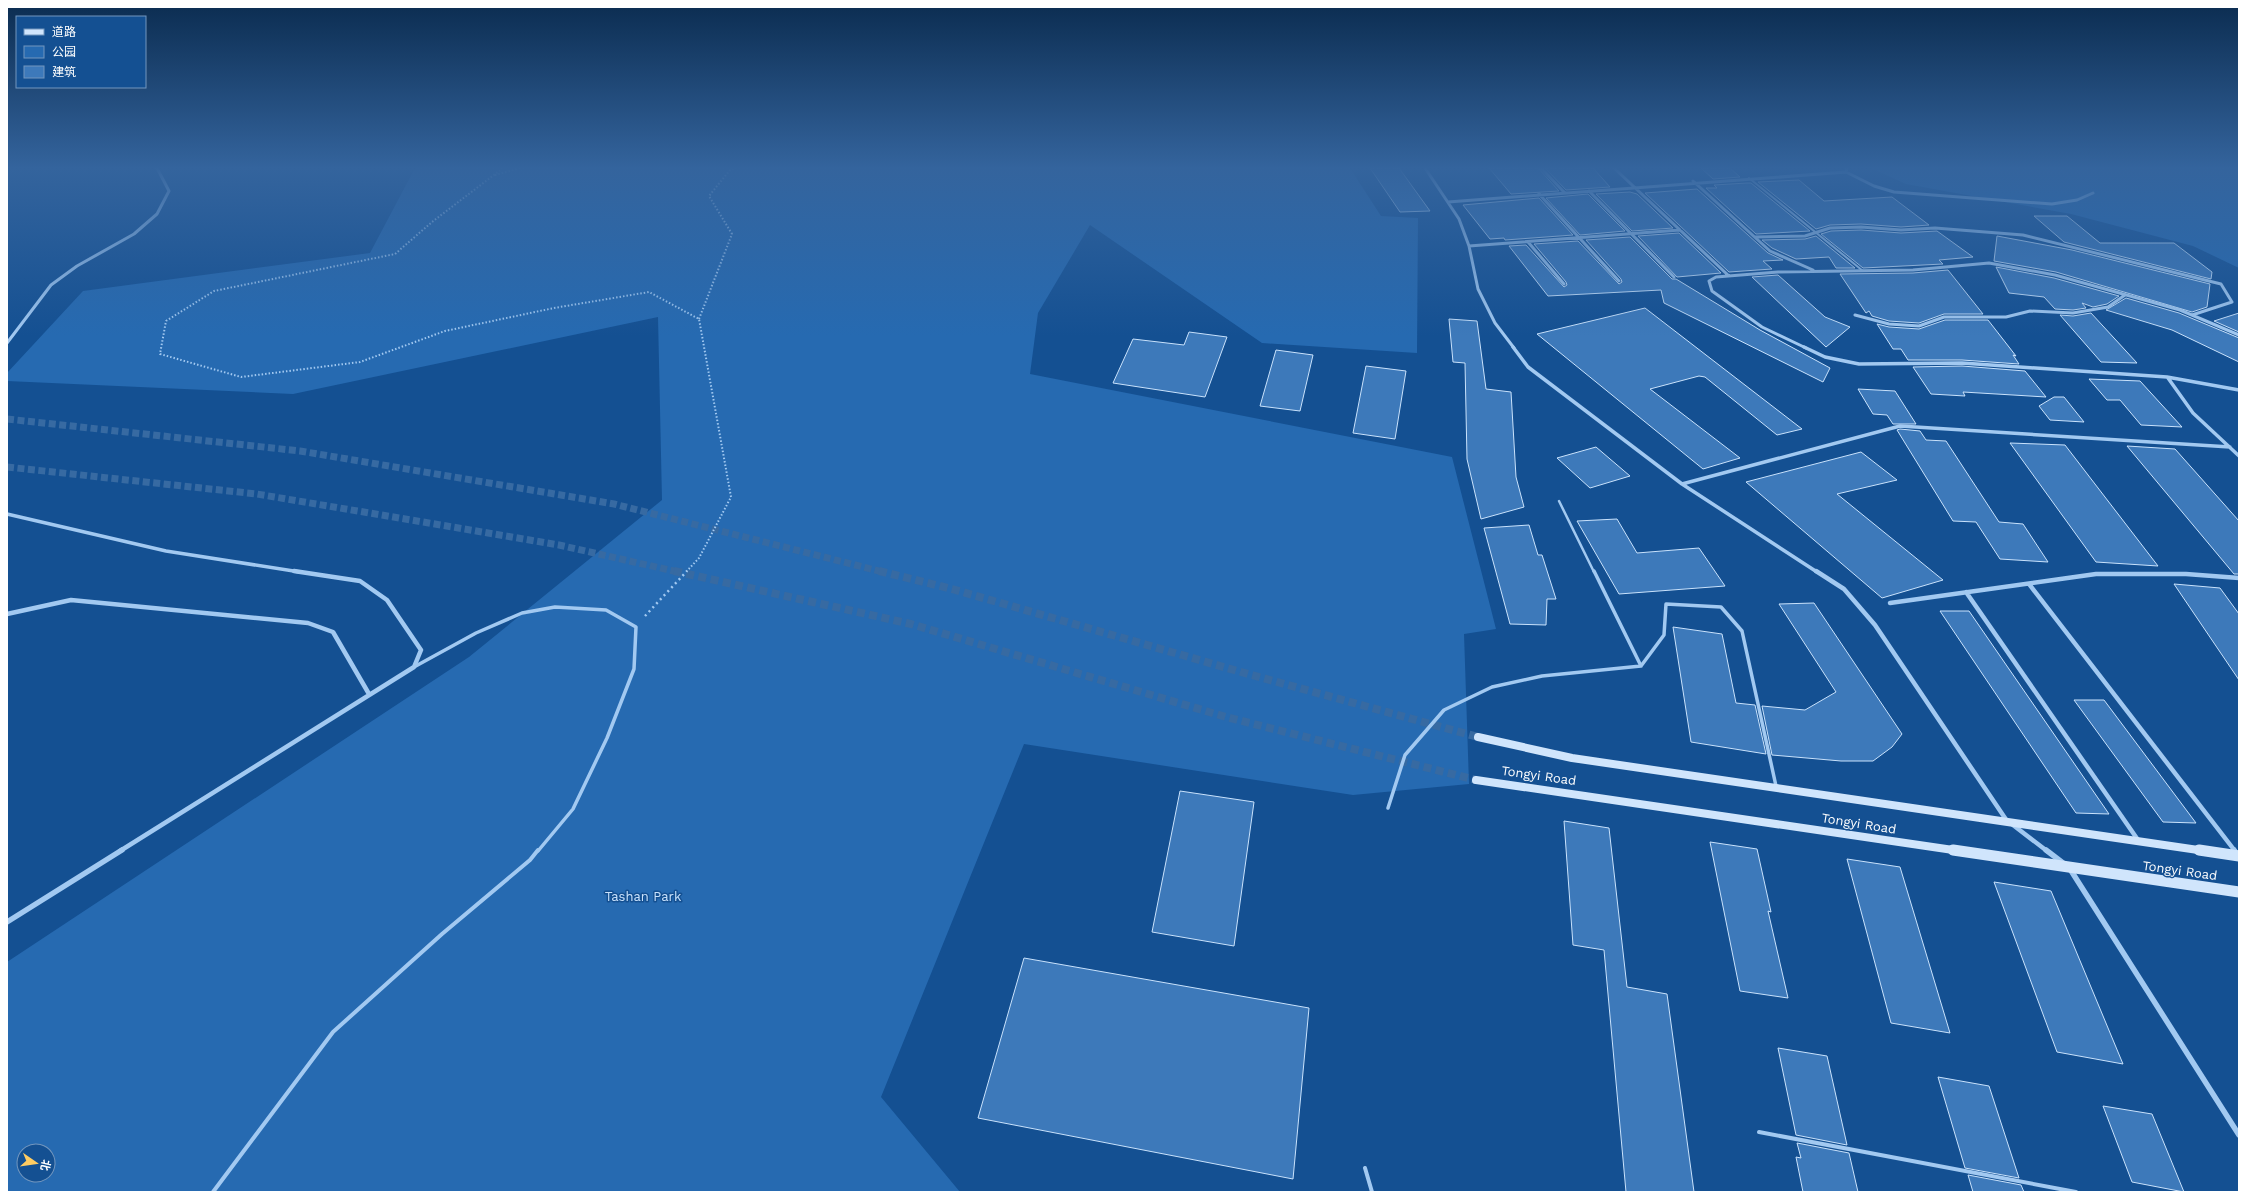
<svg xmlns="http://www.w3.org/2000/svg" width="2246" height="1199" viewBox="0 0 2246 1199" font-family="'Work Sans','Noto Sans SC',sans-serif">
<rect width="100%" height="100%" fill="#145092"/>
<path fill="#266ab1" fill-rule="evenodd" d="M415,168h935l31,48 37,2 -1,135 -155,-10 -172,-118 -52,88 -8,61 422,83 44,172 -32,5 5,150 -116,11 -329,-51 -143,353 79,95h-953v-230l462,-305 193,-157 -4,-183 -365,77 -286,-13v-8l76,-82 287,-38zM24,1151h24v24h-24z
M1871,168h368v100l-46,-22 -122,-32 -165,-30z"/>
<path fill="#3d79ba" stroke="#c9e2fc" d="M1370,168h29l31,43 -30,1z
M1489,168h49l21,23 -48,3z
M1545,168h48l17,19 -44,3z
M1701,168h29l10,9 -27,2z
M1799,180l25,21 68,-4 37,28 -28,2 -40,-3 -31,1 -14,4 -58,-47z
M1747,183h4l59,48 -54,3 -50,-46h11l-3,-3z
M1697,189l71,64 15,7 -20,1 9,8 -43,3 -84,-79z
M1630,192l7,2 36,34 -41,3 -36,-37z
M1588,194l37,37 -45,4 -34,-37z
M1539,198l34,37 -68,5 -1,-2 -14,1 -27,-34z
M2034,216h33l33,27h74l38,29 -1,7 -147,-37z
M1861,230l40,3 36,-2 36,26 -34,3 4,4 -80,4 -42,-34 10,-3z
M1679,233l42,40 -44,4 -39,-41z
M1816,236l39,32h-19l-7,-11 -33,2 -24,-11 -10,-8 43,-1z
M1997,236l75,14 138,34 -3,23 -15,5 -136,-40 -62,-11z
M1630,237l42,42h4l84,51 70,38 -7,14 -159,-79 -3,-13 -113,6 -39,-50 17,-1 38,42 3,-2 -1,-3 -32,-38 44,-3 41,43 3,-2 -1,-3 -35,-39z
M1996,267l58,11 65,18 -12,8 -14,3 -11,-4 4,5 -13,2 -18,-1 -11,-12 -35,-4z
M1948,270l35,44h-39l-25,9 -30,-2 -17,-5 -3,-5 -3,2 -26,-39 73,-1z
M1778,275l47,42 25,10 -24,20 -74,-70z
M2126,298l53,15 60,25v24l-67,-32 -66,-20z
M1645,308l157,121 -25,6 -72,-58 -6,-1 -49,13 90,69 -37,11 -166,-135z
M2091,313l46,50 -36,-1 -41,-47 13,1z
M2239,313v19l-25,-11z
M1449,319l28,2 9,68 25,3 5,85 8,30 -43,12 -14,-60 -2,-96 -12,-1z
M1945,320h43l28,36 -3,-1 6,9 -57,-4h-54l-7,-11h-8l-16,-25 12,3 30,2z
M1189,332l38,5 -22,60 -92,-14 20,-44 51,6z
M1276,350l37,5 -13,56 -40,-5z
M1366,366l40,5 -11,68 -42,-6z
M1962,366l63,5 21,26 -83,-5 2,4 -34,-2 -18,-27z
M2089,379l51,2 42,46 -41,-2 -21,-25h-13z
M1858,389l37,2 21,33h-23l-6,-9 -14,-1z
M2054,397h10l20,25 -34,-2 -11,-14z
M1900,429l20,2 6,9 20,1 53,81 24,2 25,38 -48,-3 -24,-37 -23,-1 -56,-91z
M2010,443l55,2 93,121 -62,-4z
M2127,446l48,3 64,72v53h-5z
M1596,447l34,29 -40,12 -33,-30z
M1861,452l36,28 -60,14 106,86 -61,18 -136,-116z
M1617,519l20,34 62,-5 26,38 -106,8 -42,-73z
M1529,525l9,30h4l14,44h-9l-1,26 -36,-1 -26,-96z
M2174,584l46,4 19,26v66z
M1814,603l88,131 -10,13 -19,14h-32l-69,-6 -10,-49 43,4 31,-18 -57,-88z
M1940,611h29l140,203 -33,-1z
M1673,627l49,7 14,69 19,2 11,49 -75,-12z
M2074,700h30l92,123 -33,-1z
M1180,791l74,11 -20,144 -82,-14z
M1564,821l45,7 18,159 40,7 27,198h-68l-22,-242 -31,-5z
M1710,842l47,7 14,63 -3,-1 20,87 -48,-7z
M1847,859l53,8 50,166 -59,-10z
M1994,882l57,9 72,173 -66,-12z
M1024,958l285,50 -16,171 -315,-61z
M1778,1048l49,8 20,89 -51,-10z
M1938,1077l51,9 30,92 -54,-10z
M2103,1106l49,8 32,78 -52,-10z
M1797,1143l52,10 9,39h-55l-7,-35 5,1z
M1968,1175l53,10 3,7h-51z"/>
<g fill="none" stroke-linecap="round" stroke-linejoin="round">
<path stroke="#376aa2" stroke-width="7" stroke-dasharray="7 3.5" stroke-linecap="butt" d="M7,419l293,32 314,53 269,68
M7,467l250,27 302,51 119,27"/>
<path stroke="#376aa2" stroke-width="8" stroke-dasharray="8 4.5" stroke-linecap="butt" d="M674,571l237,53 315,93 250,63
M879,571l73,18 296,85 230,63"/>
<path stroke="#a2c9f1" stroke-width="2" stroke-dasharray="1.5 2" stroke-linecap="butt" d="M503,168l-71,54 -37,32 -181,37 -48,30 -6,33 81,23 119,-15 85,-31 109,-23 95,-16 50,27 32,178 -32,61 -13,14
M495,175l25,-7
M699,319l33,-85 -23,-38 21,-26 6,-2"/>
<path stroke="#a2c9f1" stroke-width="2.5" stroke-dasharray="2 3.5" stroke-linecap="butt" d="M645,616l42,-45"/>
<path stroke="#a2c9f1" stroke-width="2" d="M1749,178l114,93"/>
<path stroke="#a2c9f1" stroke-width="2.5" d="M1559,501l35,71"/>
<path stroke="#a2c9f1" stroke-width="3.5" d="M1641,666l23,-31 2,-31 55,3 21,24 34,155
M414,667l62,-34 46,-20 33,-6 51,3 30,17 -2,42 -27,69 -34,71 -35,42
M1388,808l17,-53 39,-45 48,-23 50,-11 99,-10 -47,-95"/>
<path stroke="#a2c9f1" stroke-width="4" d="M1759,1132l317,60
M1365,1168l7,24
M213,1192l120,-160 109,-98 88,-74 8,-10"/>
<path stroke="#a2c9f1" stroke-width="3" d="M1425,168l34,51 10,27 9,43 17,34 19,25
M1541,168l23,24
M1614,168l115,108
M1847,168l-1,4 28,14 20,6 158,12 25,-4 16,-7
M1693,181l77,70 43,19
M1589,191l85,86
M1539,194l80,87
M1448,202l398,-30
M1755,237l50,-1 25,-8 31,-1 40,3 34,-2 88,7 198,49 11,18 -40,13
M1528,242l36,42
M1469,246l211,-16
M1855,315l34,9 30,2 25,-9h62l24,-6 43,2 35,-6 17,-12
M7,343l44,-58 26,-19 57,-32 23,-20 12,-23 -12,-23
M1806,348l-44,-21 -50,-36 -3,-10 7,-4 62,-5 135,-2 76,-7 66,12 125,35 59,25"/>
<path stroke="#a2c9f1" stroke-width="3.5" d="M1513,347l15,20 154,117 135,88
M1804,347l21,10 34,7 103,-1 205,14 72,13
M2168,378l25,35 46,43
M1682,484l218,-58 330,21
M7,514l159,37 134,21"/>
<path stroke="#a2c9f1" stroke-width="4.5" d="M1816,571l28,18 31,36 132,196
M2029,584l206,267
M1966,592l172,248
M1890,603l206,-29h90l53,4
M7,614l64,-14 237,23 25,9 36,62
M2013,825l34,26
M120,851l294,-184 7,-17 -34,-50 -27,-19 -66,-10"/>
<path stroke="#a2c9f1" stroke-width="5.5" d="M2046,850l17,13
M2234,850l2,3
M2070,869l169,266
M7,922l115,-72"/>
<path stroke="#d0e5fc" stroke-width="8" d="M1478,737l94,21 633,93
M1476,780l484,71"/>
<path stroke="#d0e5fc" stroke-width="11" d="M1953,850l286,42
M2199,850l40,6"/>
</g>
<linearGradient id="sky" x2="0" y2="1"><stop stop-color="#0b2c50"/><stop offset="0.5" stop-color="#34649d"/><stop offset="1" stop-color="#34649d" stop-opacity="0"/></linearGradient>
<rect width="2246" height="336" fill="url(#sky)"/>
<g text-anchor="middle" stroke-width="3" stroke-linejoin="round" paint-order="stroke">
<g font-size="13" fill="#fff" stroke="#145092">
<text transform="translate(1539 775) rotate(8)" y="5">Tongyi Road</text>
<text transform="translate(1859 823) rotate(9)" y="5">Tongyi Road</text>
<text transform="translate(2180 870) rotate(8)" y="5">Tongyi Road</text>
</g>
<g font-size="13" fill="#c9e2fc" stroke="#145092">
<text x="643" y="901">Tashan Park</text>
</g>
</g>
<rect width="2246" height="1199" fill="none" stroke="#ffffff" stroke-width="16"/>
<rect x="16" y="16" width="130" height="72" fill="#145092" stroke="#7296be"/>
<rect x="24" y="29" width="20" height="6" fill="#d0e5fc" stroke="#7296be"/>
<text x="52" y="36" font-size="12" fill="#ffffff">道路</text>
<rect x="24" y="46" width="20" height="12" fill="#266ab1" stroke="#7296be"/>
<text x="52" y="56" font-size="12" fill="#ffffff">公园</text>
<rect x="24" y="66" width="20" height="12" fill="#3d79ba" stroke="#7296be"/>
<text x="52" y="76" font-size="12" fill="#ffffff">建筑</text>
<g transform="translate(36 1163) rotate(103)"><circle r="19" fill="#145092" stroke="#7296be"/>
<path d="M0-3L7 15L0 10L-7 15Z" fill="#ffcc62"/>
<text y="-6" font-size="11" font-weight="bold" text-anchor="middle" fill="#ffffff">北</text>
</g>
</svg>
